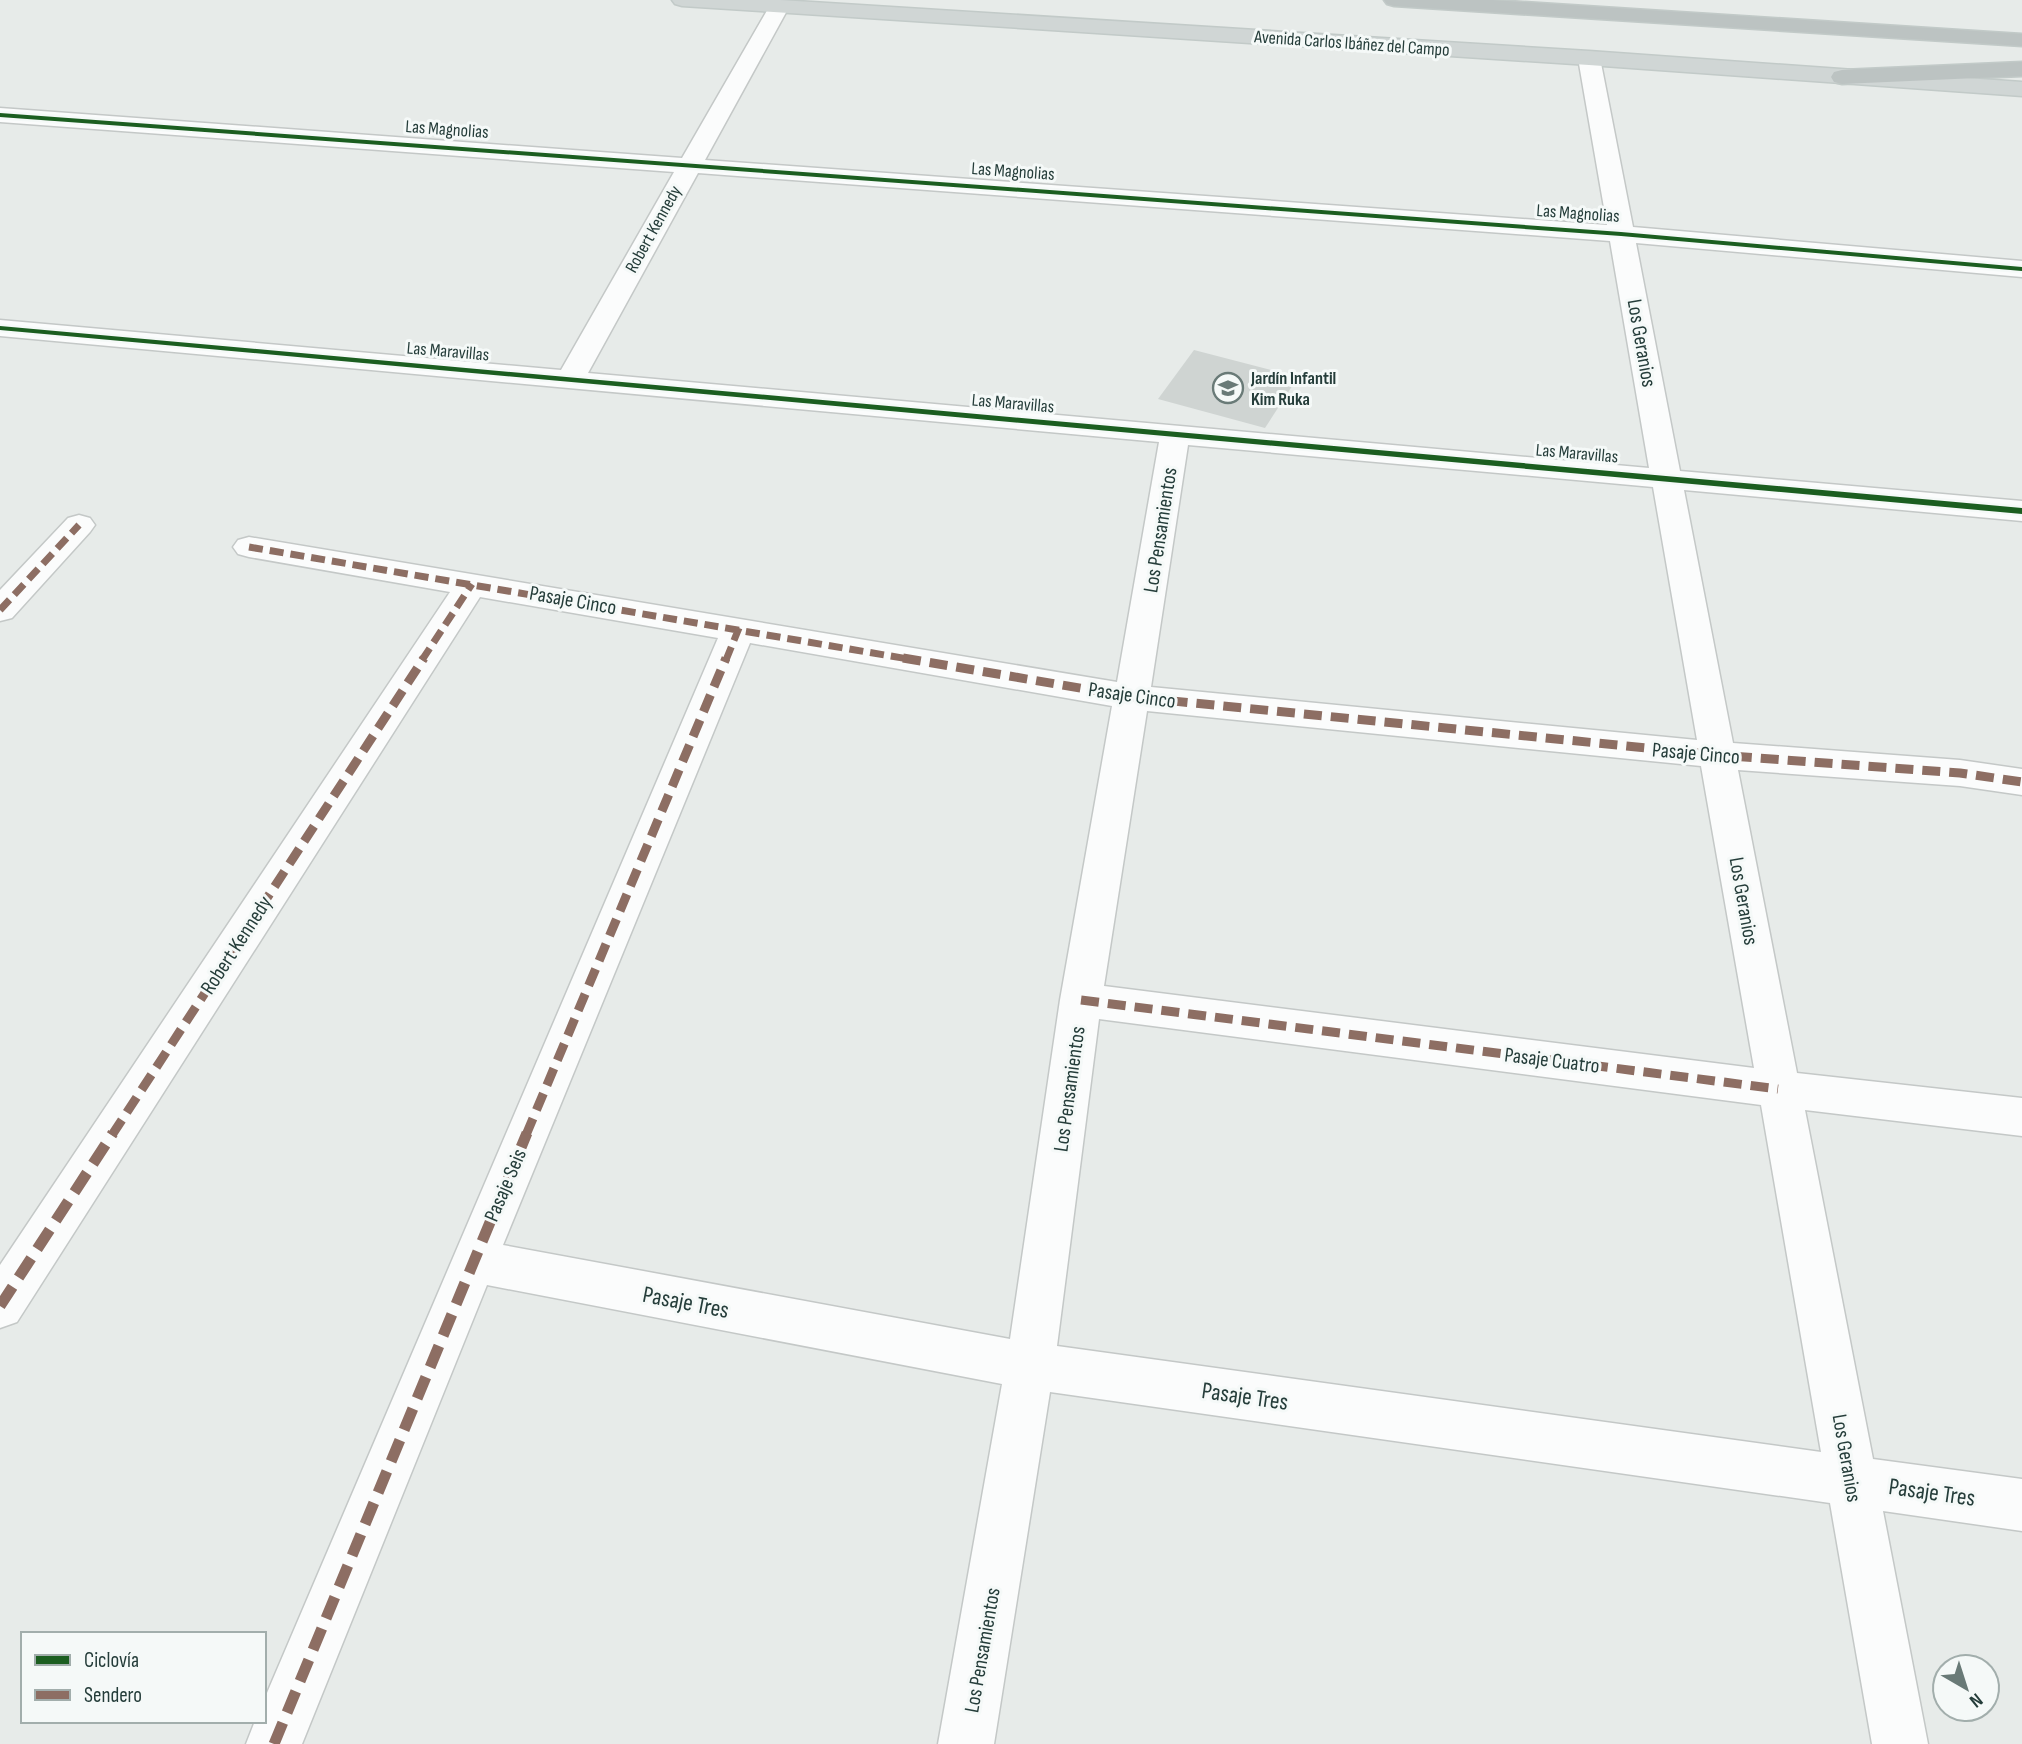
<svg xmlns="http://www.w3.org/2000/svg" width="2022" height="1744" viewBox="0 0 2022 1744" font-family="'Sofia Sans Condensed',sans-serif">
<rect width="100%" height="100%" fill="#e7ebe9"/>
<path fill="#cfd4d2" d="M1194,350l104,27 -33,51 -107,-29z"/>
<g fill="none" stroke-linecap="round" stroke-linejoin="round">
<g stroke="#c4c8c7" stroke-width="3">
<path id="minor" d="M779,1l7,2 3,4 -84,153 902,65 -29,-167 3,-5h16l3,5 33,169 389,34v16l-386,-34 44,228 342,30v20l-338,-31 49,253 227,17 62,9v26l-62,-9 -222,-16 59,303 225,25v38l-217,-26 68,349 149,20v52l-139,-20 45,233h-56l-42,-241 -780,-111 -56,352h-56l64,-360 -515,-99 -185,459h-56l9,-23h9v-21l454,-1062 -238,-41 -463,725 -17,6v-63l450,-673 -201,-35 -11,-3 -5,-7 5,-7 11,-3 868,145 42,-240 -1159,-106v-16l561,50 113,-198 -674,-50v-14l682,50 87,-151 3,-4zM698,173l912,68 39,227 -1061,-95zM1188,445l465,42 44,253 -546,-53zM750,643l362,63 -52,294 -50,339 -507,-94zM1147,711l554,55 53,302 -650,-82zM1099,1019l662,86 60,347 -764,-106z
M79,515l11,3 5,7 -5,7 -78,86 -12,3v-31l68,-72z"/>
</g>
<g stroke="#c2cac8" stroke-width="3">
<path id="major" d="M672,0h108l809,51 433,31v14l-433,-31 -907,-59 -7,-2z"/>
</g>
<g stroke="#c2cac8" stroke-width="3">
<path id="highway" d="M1384,0h108l530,34v12l-628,-40 -7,-2z
M2022,62v14l-180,8 -8,-2 -3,-5 3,-5 8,-2z"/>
</g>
<use href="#minor" fill="#fbfcfc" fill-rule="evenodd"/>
<use href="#major" fill="#d0d6d5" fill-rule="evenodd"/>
<use href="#highway" fill="#bcc3c2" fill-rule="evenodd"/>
<path stroke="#8d6e63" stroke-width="7" stroke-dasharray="14 7" stroke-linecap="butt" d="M249,547l665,113
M0,610l79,-85
M422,660l50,-76
M726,660l13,-32"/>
<path stroke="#8d6e63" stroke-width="9" stroke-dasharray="18 9" stroke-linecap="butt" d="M903,658l230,39 585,58 242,18 62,9
M1081,1000l697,89
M112,1135l312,-477
M526,1135l200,-477"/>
<path stroke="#8d6e63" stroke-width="11" stroke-dasharray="23 11" stroke-linecap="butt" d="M0,1306l113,-173
M274,1744l253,-611"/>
<g stroke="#f5f9f8" stroke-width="5">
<path id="cycleway" d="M0,113l1621,119 401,35v4l-401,-35 -1621,-119z
M0,326l2022,182v6l-2022,-184z"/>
</g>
<use href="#cycleway" fill="#1b5e20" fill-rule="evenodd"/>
</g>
<defs>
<g id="school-ring" transform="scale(1.575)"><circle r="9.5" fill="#f5f9f8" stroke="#697a77" stroke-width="1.5"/><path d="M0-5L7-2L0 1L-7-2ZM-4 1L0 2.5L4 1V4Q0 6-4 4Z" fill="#697a77"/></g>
</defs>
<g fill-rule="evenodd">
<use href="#school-ring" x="1228" y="388"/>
</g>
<g text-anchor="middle" stroke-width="6" stroke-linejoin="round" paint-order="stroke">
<g font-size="18" fill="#253d3a" stroke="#f5f9f8">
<text transform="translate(1352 43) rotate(4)" y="6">Avenida Carlos Ibáñez del Campo</text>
<text transform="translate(447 129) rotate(4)" y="6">Las Magnolias</text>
<text transform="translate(1013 171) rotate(4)" y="6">Las Magnolias</text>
<text transform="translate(1578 213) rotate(4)" y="6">Las Magnolias</text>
<text transform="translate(653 229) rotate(-61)" y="6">Robert Kennedy</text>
<text transform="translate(448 351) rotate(5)" y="6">Las Maravillas</text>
<text transform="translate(1013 403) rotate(5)" y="6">Las Maravillas</text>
<text transform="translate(1577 453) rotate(5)" y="6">Las Maravillas</text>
</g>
<g font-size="18" font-weight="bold" fill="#253d3a" stroke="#f5f9f8" text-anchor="start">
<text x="1251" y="384">Jardín Infantil<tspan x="1251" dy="21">Kim Ruka</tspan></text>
</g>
<g font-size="21" fill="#253d3a" stroke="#f5f9f8">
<text transform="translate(1642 343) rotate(80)" y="7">Los Geranios</text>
<text transform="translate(1160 530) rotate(-81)" y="7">Los Pensamientos</text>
<text transform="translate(573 600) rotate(10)" y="7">Pasaje Cinco</text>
<text transform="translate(1132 695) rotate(8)" y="7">Pasaje Cinco</text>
<text transform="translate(1696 753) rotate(5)" y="7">Pasaje Cinco</text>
<text transform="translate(1744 901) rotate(80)" y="7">Los Geranios</text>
<text transform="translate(236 945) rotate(-57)" y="7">Robert Kennedy</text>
<text transform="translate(1552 1060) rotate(7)" y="7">Pasaje Cuatro</text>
<text transform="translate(1069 1089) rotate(-82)" y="7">Los Pensamientos</text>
<text transform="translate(505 1185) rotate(-67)" y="7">Pasaje Seis</text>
<text transform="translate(1847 1458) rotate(80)" y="7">Los Geranios</text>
<text transform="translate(982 1650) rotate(-80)" y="7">Los Pensamientos</text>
</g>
<g font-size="24" fill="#253d3a" stroke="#f5f9f8">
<text transform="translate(686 1302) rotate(11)" y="8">Pasaje Tres</text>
<text transform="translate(1245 1396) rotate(8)" y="8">Pasaje Tres</text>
<text transform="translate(1932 1492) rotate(8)" y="8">Pasaje Tres</text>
</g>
</g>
<rect x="21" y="1632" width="245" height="91" fill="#f5f9f8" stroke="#a2aeac" stroke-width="2"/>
<rect x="35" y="1655" width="35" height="10" fill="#1b5e20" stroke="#a2aeac" stroke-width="2"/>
<text x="84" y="1667" font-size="21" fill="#253d3a">Ciclovía</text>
<rect x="35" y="1690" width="35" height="10" fill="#8d6e63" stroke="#a2aeac" stroke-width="2"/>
<text x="84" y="1702" font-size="21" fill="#253d3a">Sendero</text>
<g transform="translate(1966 1688) rotate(141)"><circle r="33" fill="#f5f9f8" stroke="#a2aeac" stroke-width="2"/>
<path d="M0-5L12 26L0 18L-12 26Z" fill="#697a77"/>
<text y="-10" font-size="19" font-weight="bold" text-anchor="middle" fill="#253d3a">N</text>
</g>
</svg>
